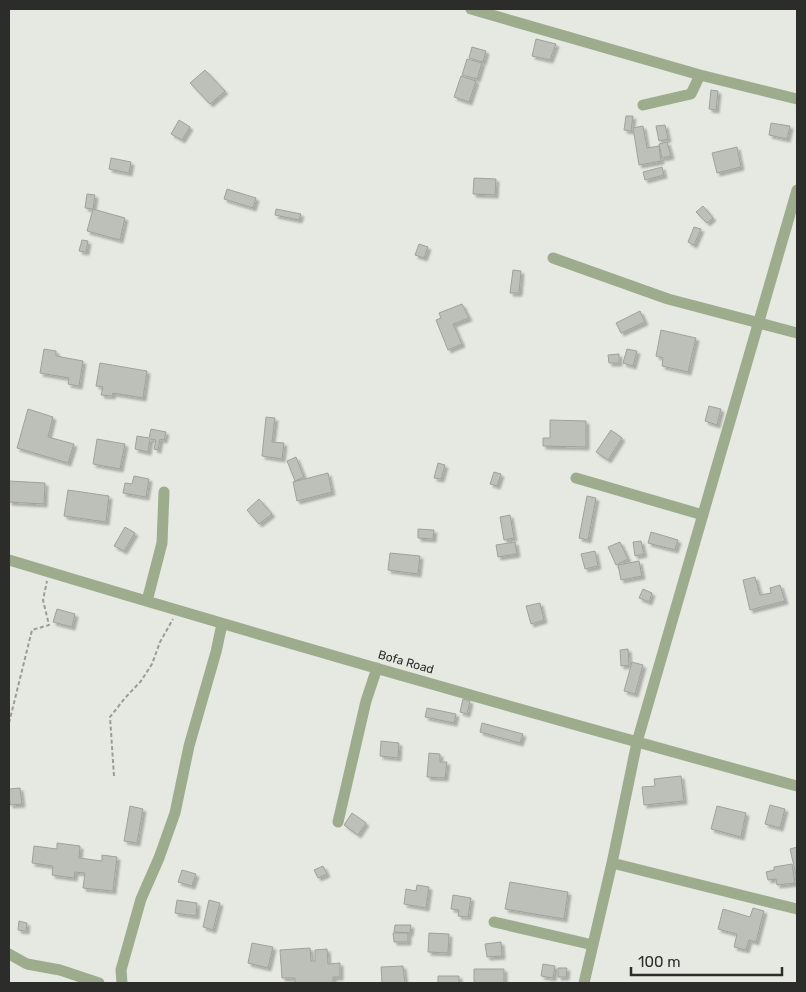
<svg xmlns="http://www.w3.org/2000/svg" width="806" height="992" viewBox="0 0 806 992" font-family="Rubik,sans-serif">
<defs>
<filter id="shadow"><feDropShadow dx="3" dy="3" stdDeviation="1" flood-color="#0004"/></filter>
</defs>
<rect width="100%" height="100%" fill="#e6e9e2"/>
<path fill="#bdbfb9" stroke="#9fa29b" filter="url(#shadow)" d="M536,39l20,5 -6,16 -18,-4z
M472,47l14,4 -3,11 -14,-4z
M467,59l15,4 -5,16 -15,-4z
M205,70l20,21 -15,13 -20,-21z
M461,76l15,5 -7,21 -15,-5z
M711,90l7,1 -2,19 -7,-1z
M626,116h7l-2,15 -7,-1z
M179,120l11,7 -8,13 -11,-6z
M771,123l19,3 -3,13 -18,-4z
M665,125l3,14 -9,2 -3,-15z
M643,126l4,22 12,-2 2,15 -22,4 -6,-37z
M667,142l4,14 -9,2 -3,-14z
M737,147l4,20 -24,6 -5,-20z
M111,158l20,4 -2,11 -20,-4z
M662,167l2,8 -19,5 -2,-8z
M474,178l22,1 -1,16 -22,-1z
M227,189l29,9 -3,10 -29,-9z
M87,194l8,1 -2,14 -8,-1z
M703,206l10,12 -6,5 -11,-11z
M93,209l32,9 -5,22 -33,-9z
M276,209l25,5 -2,6 -24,-5z
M694,227l7,2 -7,16 -6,-3z
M82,240l6,1 -2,11 -7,-1z
M419,244l9,3 -4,11 -9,-3z
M513,270l8,1 -2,22h-9z
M462,304l7,14 -16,6 9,20 -14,6 -12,-30 5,-2 -2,-5z
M640,311l5,11 -24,11 -5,-10z
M661,330l35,8 -8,34 -26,-6 1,-8 -7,-2z
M44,349l12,2v5l27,5 -4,25 -11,-2 1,-6 -29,-5z
M627,349l10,2 -4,15 -10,-3z
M619,354v9h-10l-1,-8z
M100,363l47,8 -4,27 -30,-5 -1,3 -11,-1 2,-8 -7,-1z
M709,406l12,3 -4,16 -12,-4z
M28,409l25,8 -5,20 26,7 -6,19 -51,-15z
M266,417l9,1 -3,24 12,1 -2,16 -20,-3z
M550,420l36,1v26l-43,-1v-8h7z
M151,429l15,3 -2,8 -4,-1 -2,11 -4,-1 2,-9 -6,-1 -2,13 -13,-3 2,-13 12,2z
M611,430l11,8 -14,22 -12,-8z
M97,439l28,5 -5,25 -27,-5z
M296,457l8,20 -9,4 -8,-20z
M438,463l7,2 -4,14 -7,-1z
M494,472l7,2 -4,12 -7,-2z
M328,473l4,19 -35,9 -4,-19z
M134,476l15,3 -3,18 -23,-4 2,-10 7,1z
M9,481l36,2 -1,21 -35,-2z
M68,490l41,6 -3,26 -42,-6z
M587,496l9,2 -8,42 -9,-2z
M259,499l13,15 -13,10 -12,-14z
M510,515l4,23 -10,2 -4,-23z
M125,527l10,6 -11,18 -10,-5z
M418,529l16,1 -1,9 -15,-1z
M651,532l27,8 -3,10 -27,-7z
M641,541l3,13 -9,2 -2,-14z
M515,542l2,12 -19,3 -2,-12z
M620,542l8,17 -12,6 -8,-18z
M595,551l3,15 -13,3 -4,-15z
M390,553l30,3 -2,18 -30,-4z
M639,561l3,15 -21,4 -3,-15z
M755,577l5,18 11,-2 -1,-5 10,-3 5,16 -35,9 -7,-30z
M643,589l9,4 -3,9 -10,-4z
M540,603l4,17 -13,4 -5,-18z
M57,609l18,5 -3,13 -19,-5z
M628,649l1,16 -8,1 -1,-16z
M632,662l11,3 -8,29 -11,-3z
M463,699l7,2 -3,13 -7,-2z
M427,708l29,6 -2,9 -29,-6z
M482,723l41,11 -3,9 -40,-11z
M381,741l18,2 -1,15 -18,-2z
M429,753l11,1v8h7l-2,16 -18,-1z
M681,776l3,25 -40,4 -2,-18 13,-1 -1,-7z
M20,788l2,16 -12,1 -1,-16z
M770,805l15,4 -5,19 -15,-4z
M130,806l13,3 -6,34 -13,-2z
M717,806l29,7 -5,24 -30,-8z
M352,813l14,10 -8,12 -14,-10z
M57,843l23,3 -1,12 23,3v-6l15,2 -4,34 -30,-3 2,-15 -10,-1 -1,6 -22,-3 1,-9 -21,-3 2,-17 23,3z
M797,847v28h-1l-6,-26z
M792,864l3,19 -18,2 -1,-6 -8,1 -2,-8 8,-2v-3z
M323,866l4,8 -9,4 -4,-8z
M182,870l14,4 -4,12 -14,-4z
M510,882l58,10 -4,27 -59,-10z
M417,885l12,2 -3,21 -22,-4 2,-15 10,2z
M453,895l18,3 -3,19 -10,-1 1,-6 -8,-1z
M177,900l20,3 -1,13 -21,-3z
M209,900l11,3 -7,27 -10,-3z
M753,908l11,3 -8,31 -7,-2 -3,10 -12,-3 3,-13 -19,-5 5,-20 27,8z
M19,921l8,2 -1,8 -8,-1z
M395,925h16l-1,8 -16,-1z
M393,933h15v9h-14z
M429,933l20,1 -1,19 -20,-1z
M501,942l1,14 -15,1 -2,-13z
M252,943l21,4 -5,21 -20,-5z
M310,948l1,13h4v-11l12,-1 1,15 12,-1v14h-7v6h-38v-5h-13l-2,-28z
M543,964l12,2 -2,12 -12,-2z
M403,966l2,17h-23l-1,-16z
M558,968h9l-1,9h-8z
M474,969h30v14h-30z
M438,976h21v7h-21z"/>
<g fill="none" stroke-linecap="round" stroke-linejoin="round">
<path stroke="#9a9c97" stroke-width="2" stroke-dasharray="4 2.5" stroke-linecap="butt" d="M9,723l23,-93 17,-5 -6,-25 4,-19
M114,776l-4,-59 15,-19 16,-17 11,-17 8,-22 13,-23"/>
<path stroke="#9eac8e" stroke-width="11" d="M471,9l229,66
M643,105l48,-11 9,-19 97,24
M553,258l115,41 129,34
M576,478l127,37
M9,560c262,79 524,154 788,226
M147,601l15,-58 2,-51
M338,822l28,-121 11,-33
M612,863l185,46
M494,922l99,23
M9,954l18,10 33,6 39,13
M122,983l-1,-13 20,-71 18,-41 16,-45 14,-67 27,-94 6,-28
M584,983l28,-120 25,-121 160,-552"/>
</g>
<g text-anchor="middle" stroke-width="5" stroke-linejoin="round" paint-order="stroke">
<g font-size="12" fill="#2c2d2a" stroke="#e6e9e2">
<text transform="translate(406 662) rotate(16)" y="4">Bofa Road</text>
</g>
</g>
<rect width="806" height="992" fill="none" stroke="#2c2d2a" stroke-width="20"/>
<path d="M631 967v8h151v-8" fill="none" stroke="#2c2d2a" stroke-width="2.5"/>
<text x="638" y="967" font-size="15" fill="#2c2d2a" stroke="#e6e9e2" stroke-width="4" paint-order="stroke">100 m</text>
</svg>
